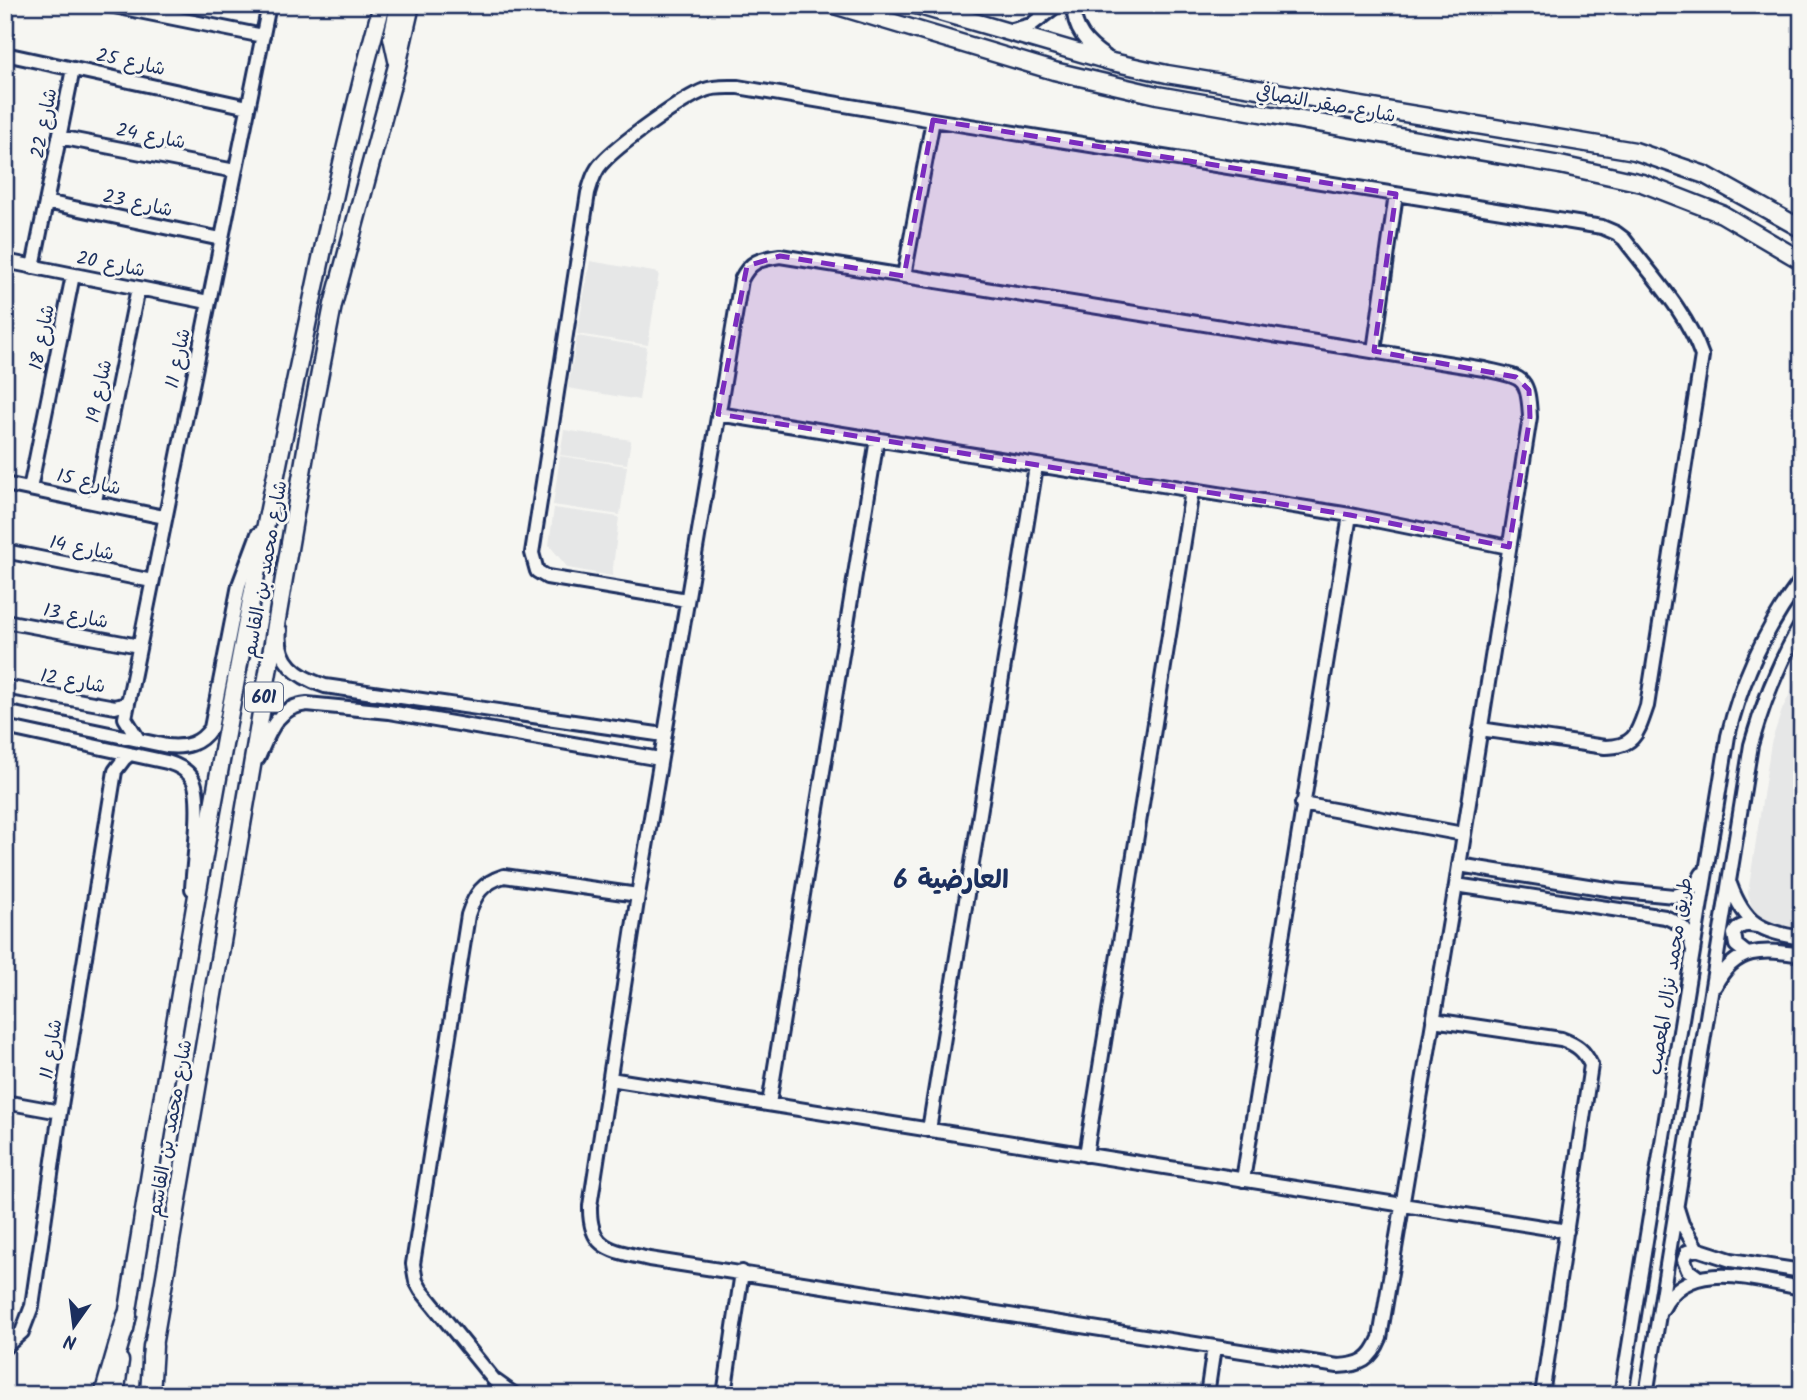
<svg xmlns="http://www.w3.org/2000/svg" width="1807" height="1400" viewBox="0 0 1807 1400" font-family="Kalam,'Playpen Sans Arabic',sans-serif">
<rect width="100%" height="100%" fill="#f6f6f2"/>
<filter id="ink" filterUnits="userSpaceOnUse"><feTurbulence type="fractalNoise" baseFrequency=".0143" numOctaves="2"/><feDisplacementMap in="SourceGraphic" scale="14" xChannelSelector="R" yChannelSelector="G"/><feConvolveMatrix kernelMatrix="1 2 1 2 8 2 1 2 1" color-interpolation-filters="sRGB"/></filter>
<g filter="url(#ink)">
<path fill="#e6e7e7" d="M590,261l69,12 -11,72 -71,-11z
M577,336l70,11 -8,53 -71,-12z
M564,430l67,10 -4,24 -67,-9z
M560,456l67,10 -7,49 -67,-10z
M554,508l65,9 -7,59 -44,-8 -19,-23z
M1802,668v260l-30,-5 -9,-4 -11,-11 -4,-15 23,-150 11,-33z"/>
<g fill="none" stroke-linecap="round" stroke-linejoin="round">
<g stroke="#1b2f5e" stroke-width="18">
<path id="minor" d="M109,5l154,31
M1073,5c1,25 13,39 33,52
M1009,31l22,-6 26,-20
M5,54l243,53
M59,137l176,34
M46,202l175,37
M780,256l704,113c39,9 44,6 46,48l-74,468 -76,453c-9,22 -19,27 -42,28l-689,-107c-37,-9 -60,-8 -59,-53l48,-311 103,-615c9,-19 19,-21 39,-24z
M5,261l203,41
M33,267l40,-198
M904,276l29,-156
M1374,351l22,-157
M718,414l632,101 159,32
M5,484l159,33
M30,489l43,-214
M95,501l43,-213
M5,551l147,30
M687,600l-140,-23 -10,-6 -5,-18 56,-360c3,-10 6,-22 14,-30 16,-18 81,-65 103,-73 9,-4 22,-3 33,-3l195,33 669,107 14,6 8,6c28,37 63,73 78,117l-55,350c-9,25 -11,41 -42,41l-125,-18
M5,621l134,25
M280,630c-4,32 17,47 45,56l339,49
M5,687l110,20 11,-3 3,-6
M5,712l162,34c19,2 33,-2 44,-18l28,-143 19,-51
M5,727l162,35c10,3 21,8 26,18 10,18 0,85 -1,109
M138,739l-13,-21 144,-713
M258,758c11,-25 18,-51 49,-54l82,8 271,47
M1302,804l161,30
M1459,865l154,25 61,6 14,-4 9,-9 5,-9
M1730,884c15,41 30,47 72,54
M1456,885l209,32c15,6 25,14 27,30
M1746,953l-10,-8 -2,-11c5,-10 13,-10 22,-8
M1715,986c20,-40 48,-37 87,-31
M1433,1020l128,19c16,6 23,11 30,26l-49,330
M610,1079l957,152
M5,1102l55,10
M769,1104l108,-665
M929,1130l107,-664
M1086,1155l106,-664
M1243,1180c36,-222 70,-444 107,-665
M1677,1208l5,16 15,25 34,11 71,11
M1697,1249l-10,3 -3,8 4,10 11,8
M1663,1308c25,-52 95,-27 139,-20
M5,1347l17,-15 10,-26 28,-194 55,-341 9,-12 6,-5
M515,1395l-21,-15 -73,-90 -5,-9 -3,-17 55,-349c7,-21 14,-32 36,-39l134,19
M724,1395l18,-123
M1207,1395l7,-48
M1621,1395l107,-659c14,-59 38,-109 74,-157
M1646,1395l105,-650c12,-43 28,-83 51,-122"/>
</g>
<g stroke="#1b2f5e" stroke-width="21">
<path id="major" d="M834,5l220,66 103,24 403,70 82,18 80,31 80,47
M916,5l196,57 55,12 468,77 70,24 97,54
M397,60l-5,-23 7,-32
M125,1329c49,-310 102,-621 166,-928 28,-132 54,-265 91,-396
M151,1358l161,-944 21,-109 65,-243 13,-57
M115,1395l5,-34"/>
</g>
<g stroke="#1b2f5e" stroke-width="23">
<path id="highway" d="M104,1395l23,-79
M150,1395l3,-49"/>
</g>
<use href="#minor" stroke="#f6f6f2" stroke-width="12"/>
<use href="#major" stroke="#f6f6f2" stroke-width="16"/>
<use href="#highway" stroke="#f6f6f2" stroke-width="18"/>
</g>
</g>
<path fill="#7b2cbf" fill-opacity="0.2" stroke="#7b2cbf" stroke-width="5" stroke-dasharray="14 9" stroke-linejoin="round" d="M933,120l463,74 -22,157 142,26 13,13 1,27 -21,130 -159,-32 -632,-101 29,-148 33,-10 124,20z"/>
<g text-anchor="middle" stroke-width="6" stroke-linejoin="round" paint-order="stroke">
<rect fill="#f6f6f2" stroke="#5d6b8a" stroke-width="2" x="245" y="682.5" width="38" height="29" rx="5"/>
<g font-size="18" font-weight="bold" fill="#1b2f5e">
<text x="264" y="703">601</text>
</g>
<g font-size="19" fill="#1b2f5e" stroke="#f6f6f2">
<text transform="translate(131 61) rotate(12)" y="7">شارع 25</text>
<text transform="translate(1326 103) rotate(10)" y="7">شارع صقر النصافي</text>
<text transform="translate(43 123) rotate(-79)" y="7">شارع 22</text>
<text transform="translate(151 135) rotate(11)" y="7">شارع 24</text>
<text transform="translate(138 202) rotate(12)" y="7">شارع 23</text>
<text transform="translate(111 263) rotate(11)" y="7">شارع 20</text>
<text transform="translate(41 337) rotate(-79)" y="7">شارع 18</text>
<text transform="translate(177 358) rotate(-78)" y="7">شارع 11</text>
<text transform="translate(98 391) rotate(-78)" y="7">شارع 19</text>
<text transform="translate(89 481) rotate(12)" y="7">شارع 15</text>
<text transform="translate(82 547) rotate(11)" y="7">شارع 14</text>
<text transform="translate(264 569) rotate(-80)" y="7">شارع محمد بن القاسم</text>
<text transform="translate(76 615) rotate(11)" y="7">شارع 13</text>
<text transform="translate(73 680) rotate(10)" y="7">شارع 12</text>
<text transform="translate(1669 976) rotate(-81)" y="7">طريق محمد نزال المعصب</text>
<text transform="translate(50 1049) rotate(-81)" y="7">شارع 11</text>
<text transform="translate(169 1128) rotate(-80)" y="7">شارع محمد بن القاسم</text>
</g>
<g font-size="26" font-weight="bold" fill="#1b2f5e" stroke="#f6f6f2">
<text x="951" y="888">العارضية 6</text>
</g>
</g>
<rect width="1807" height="1400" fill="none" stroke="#f6f6f2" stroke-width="28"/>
<rect x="14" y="14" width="1779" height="1372" fill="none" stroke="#1b2f5e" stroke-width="2.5" filter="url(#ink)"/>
<g transform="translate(74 1326) rotate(194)" stroke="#f6f6f2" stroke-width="5" paint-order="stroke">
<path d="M0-5L12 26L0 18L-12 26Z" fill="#1b2f5e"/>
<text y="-10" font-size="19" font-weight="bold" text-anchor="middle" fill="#1b2f5e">N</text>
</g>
</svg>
